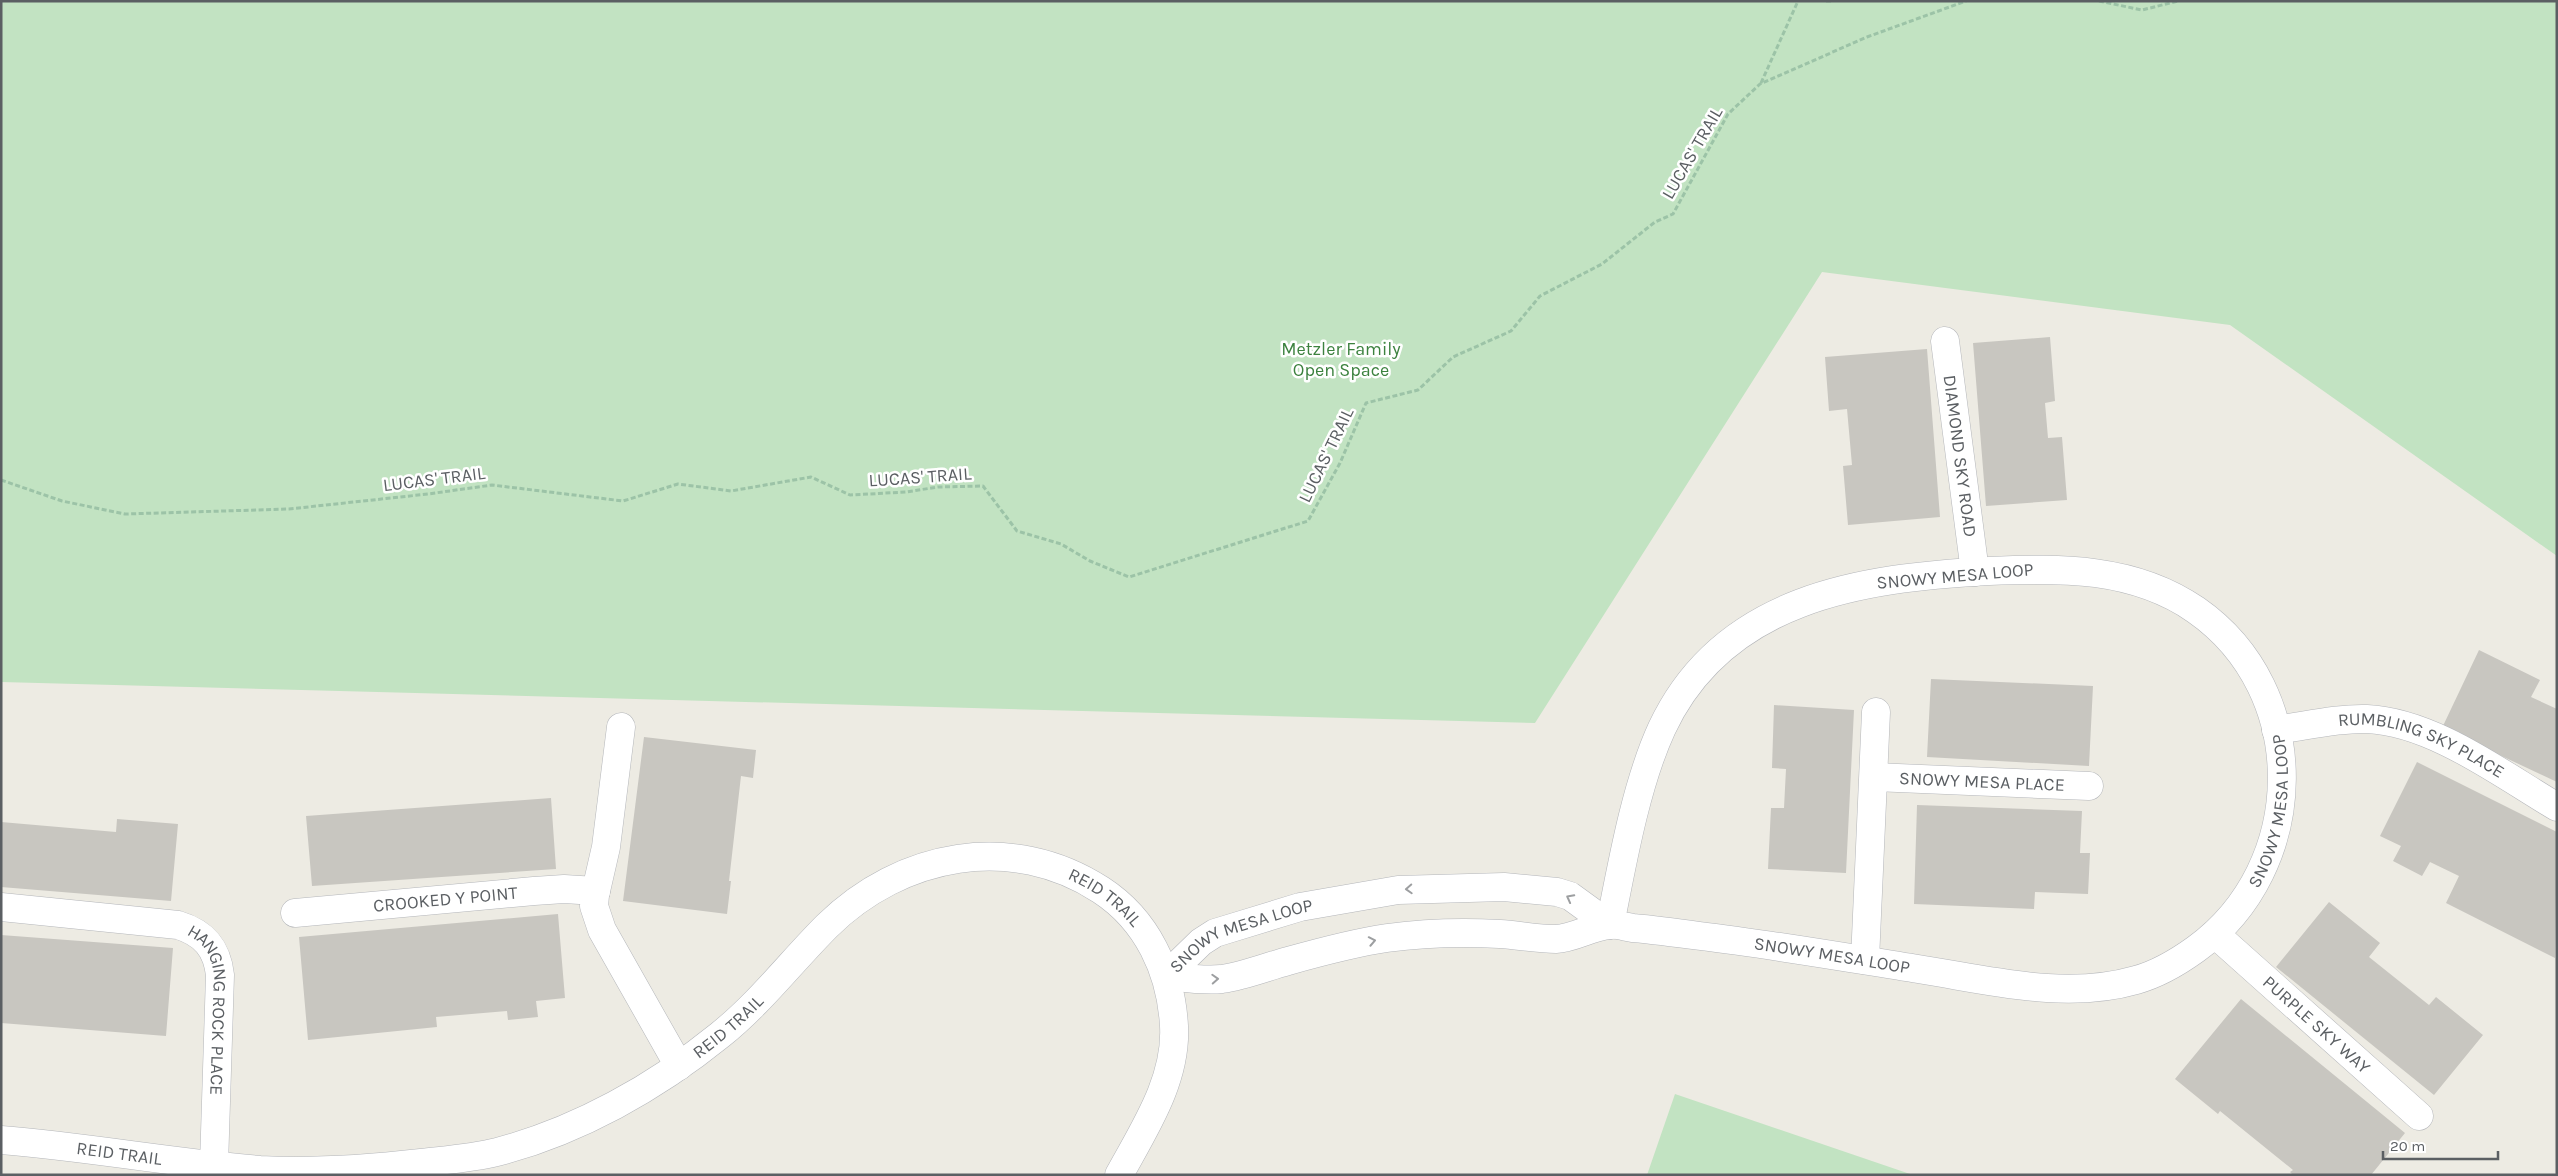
<svg xmlns="http://www.w3.org/2000/svg" width="2558" height="1176" viewBox="0 0 2558 1176" font-family="Karla,sans-serif">
<rect width="100%" height="100%" fill="#edebe3"/>
<path fill="#c2e3c2" d="M1,1h2556v555l-327,-231 -408,-53 -287,451 -1534,-41z
M1675,1094l238,81h-266z"/>
<path fill="#c8c6c0" d="M2050,337l5,64 -10,2 3,35 14,-1 5,63 -81,6 -13,-163z
M1927,349l13,168 -92,8 -5,-59 9,-1 -5,-56 -18,2 -4,-54z
M2479,650l61,30 -9,17 26,12v73l-115,-54z
M1931,679l162,7 -4,80 -162,-9z
M1774,705l80,5 -8,163 -78,-4 3,-61h13l2,-39 -14,-1z
M644,737l112,13 -3,28 -12,-2 -12,105h2l-4,33 -104,-13z
M2417,762l140,70 -2,126 -109,-55 13,-27 -29,-14 -8,14 -29,-15 8,-15 -21,-10z
M551,798l5,71 -244,17 -6,-70z
M1917,805l165,6 -2,42h10l-2,41 -53,-2 -1,17 -120,-5z
M117,819l61,5 -7,77 -170,-14v-65l115,10z
M2329,902l51,41 -11,14 60,48 7,-8 47,38 -49,60 -158,-128z
M558,914l7,84 -29,3 2,16 -30,3 -1,-9 -71,6 1,10 -129,13 -9,-103z
M1,935l172,13 -7,88 -165,-13z
M2241,999l164,134 -34,42h-78l-3,-3 3,-2 -73,-59 -2,3 -43,-35z"/>
<g fill="none" stroke-linecap="round" stroke-linejoin="round">
<g stroke="#b4b6ba" stroke-width="29">
<g id="minor">
<path id="s1" d="M1945,341l30,231"/>
<path d="M621,727l-15,120 -11,48 -1,11 8,24 77,136"/>
<path id="s2" d="M2276,730c30,-4 61,-12 91,-11 66,3 134,55 190,88"/>
<path id="s3" d="M1874,777l215,9"/>
<path id="s4" d="M1,907l177,18c26,8 39,23 42,50l-6,190"/>
<path id="s5" d="M295,913l239,-22 30,-2 32,2"/>
<path id="s6" d="M2215,934l204,182"/>
<path d="M1865,960l11,-248"/>
<path id="s7" d="M1166,976c19,2 38,5 56,3 22,-3 44,-12 66,-18 32,-9 65,-18 99,-23 37,-5 75,-6 113,-4 18,1 37,5 56,5 19,-1 36,-13 54,-14 8,-1 15,2 23,3 22,2 45,5 67,8 75,9 149,22 224,34 69,11 143,30 212,10 22,-6 42,-18 60,-31 113,-82 116,-258 0,-339 -62,-43 -135,-42 -207,-39 -129,7 -266,27 -327,157 -26,56 -40,136 -52,197"/>
<path id="s8" d="M1166,976l35,-34 14,-9 85,-26 98,-17 106,-3 53,5 13,4 40,29"/>
<path id="s9" d="M1,1140c87,7 173,23 259,30 54,3 108,-1 161,-7 25,-3 52,-5 76,-11 81,-21 159,-65 223,-117 40,-32 71,-73 107,-109 74,-73 185,-94 274,-36 46,30 70,81 73,136 3,54 -30,103 -55,149"/>
</g>
</g>
<path stroke="#9cc3a7" stroke-width="3" stroke-dasharray="5 2.5" stroke-linecap="butt" d="M1826,1h6
M2099,1l43,9 36,-9
M1761,83l37,-82
M1,480l61,21 63,13 164,-5 139,-15 64,-9 131,16 55,-17 53,7 80,-14 39,18 56,-3 32,-5 45,-1 34,45 44,13 29,17 39,16 179,-56 32,-58 26,-60 52,-13 35,-33 58,-26 29,-35 62,-32 53,-42 18,-8 55,-100 32,-30 107,-47 99,-36"/>
<use href="#minor" stroke="#fff" stroke-width="28"/>
</g>
<defs><path id="oneway-chevron" d="M-2-3.5L2.5 0L-2 3.5" fill="none" stroke-width="1.6" stroke-linecap="round" stroke-linejoin="round" transform="scale(1.25)"/></defs>
<g stroke="#9d9fa1">
<use href="#oneway-chevron" transform="translate(1409 889) rotate(177)"/>
<use href="#oneway-chevron" transform="translate(1570 898) rotate(-152)"/>
<use href="#oneway-chevron" transform="translate(1372 941) rotate(-11)"/>
<use href="#oneway-chevron" transform="translate(1215 979) rotate(-3)"/>
</g>
<g text-anchor="middle" stroke-width="5" stroke-linejoin="round" paint-order="stroke">
<g font-size="18" fill="#5b5f63" stroke="#fff">
<text transform="translate(1692 153) rotate(-60)" y="6">LUCAS' TRAIL</text>
<text transform="translate(1326 455) rotate(-64)" y="6">LUCAS' TRAIL</text>
<text dy="6" stroke="none"><textPath href="#s1" startOffset="116">DIAMOND SKY ROAD</textPath></text>
<text transform="translate(920 477) rotate(-4)" y="6">LUCAS' TRAIL</text>
<text transform="translate(434 479) rotate(-7)" y="6">LUCAS' TRAIL</text>
<text transform="translate(1955 576) rotate(-5)" y="6">SNOWY MESA LOOP</text>
<text dy="6" stroke="none"><textPath href="#s2" startOffset="151">RUMBLING SKY PLACE</textPath></text>
<text dy="6" stroke="none"><textPath href="#s3" startOffset="108">SNOWY MESA PLACE</textPath></text>
<text dy="6" stroke="none"><textPath href="#s7" startOffset="1215">SNOWY MESA LOOP</textPath></text>
<text dy="6" stroke="none"><textPath href="#s5" startOffset="151">CROOKED Y POINT</textPath></text>
<text dy="6" stroke="none"><textPath href="#s9" startOffset="1212">REID TRAIL</textPath></text>
<text dy="6" stroke="none"><textPath href="#s8" startOffset="88">SNOWY MESA LOOP</textPath></text>
<text dy="6" stroke="none"><textPath href="#s7" startOffset="676">SNOWY MESA LOOP</textPath></text>
<text dy="6" stroke="none"><textPath href="#s4" startOffset="279">HANGING ROCK PLACE</textPath></text>
<text dy="6" stroke="none"><textPath href="#s6" startOffset="136">PURPLE SKY WAY</textPath></text>
<text dy="6" stroke="none"><textPath href="#s9" startOffset="764">REID TRAIL</textPath></text>
<text dy="6" stroke="none"><textPath href="#s9" startOffset="119">REID TRAIL</textPath></text>
</g>
<g font-size="18" fill="#3c823f" stroke="#fff">
<text x="1341" y="355">Metzler Family<tspan x="1341" dy="21">Open Space</tspan></text>
</g>
</g>
<rect width="2558" height="1176" fill="none" stroke="#5b5f63" stroke-width="5"/>
<path d="M2383 1151v8h115v-8" fill="none" stroke="#5b5f63" stroke-width="2.5"/>
<text x="2390" y="1151" font-size="15" fill="#5b5f63" stroke="#ffffff" stroke-width="4" paint-order="stroke">20 m</text>
</svg>
